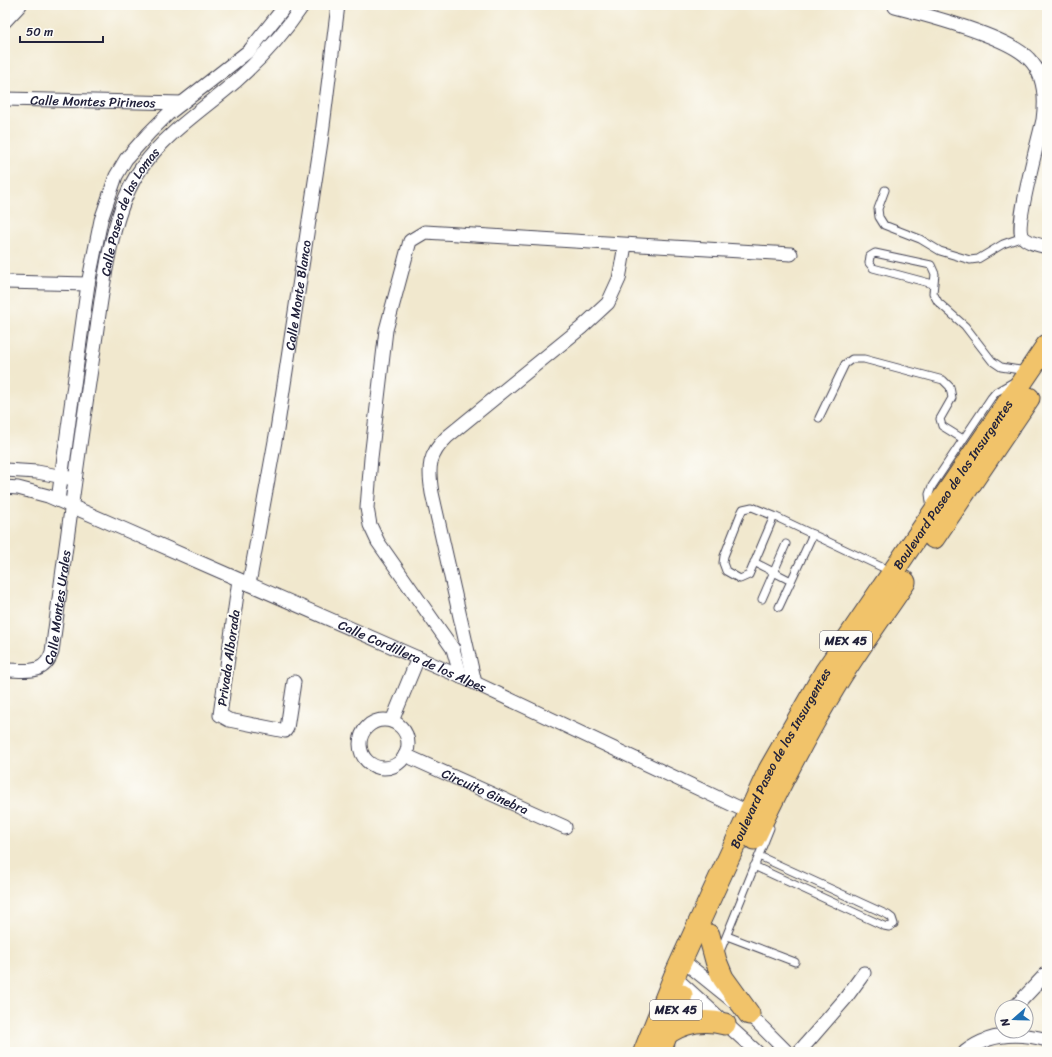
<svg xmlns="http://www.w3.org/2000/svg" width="1052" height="1057" viewBox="0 0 1052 1057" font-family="Sriracha,sans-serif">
<rect width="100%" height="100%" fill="#fdfcf7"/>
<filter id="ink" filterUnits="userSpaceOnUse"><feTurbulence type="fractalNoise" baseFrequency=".025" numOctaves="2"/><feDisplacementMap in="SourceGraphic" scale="8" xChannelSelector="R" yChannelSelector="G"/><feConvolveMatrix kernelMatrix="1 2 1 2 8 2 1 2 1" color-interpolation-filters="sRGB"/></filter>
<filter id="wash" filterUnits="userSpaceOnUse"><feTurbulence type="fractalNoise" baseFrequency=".012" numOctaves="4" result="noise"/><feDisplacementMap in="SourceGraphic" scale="16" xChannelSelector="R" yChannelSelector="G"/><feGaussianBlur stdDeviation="0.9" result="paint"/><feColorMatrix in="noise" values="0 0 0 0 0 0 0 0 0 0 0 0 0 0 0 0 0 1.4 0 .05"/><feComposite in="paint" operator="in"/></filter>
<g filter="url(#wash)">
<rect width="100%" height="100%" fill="#f1e8ce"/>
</g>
<g filter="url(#ink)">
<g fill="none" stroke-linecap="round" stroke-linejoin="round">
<g stroke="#414051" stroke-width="9">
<path id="lane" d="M885,190l-7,19 1,8 5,8 36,14 20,12 30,9 8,-1 25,-15 20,-7
M933,284l-60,-16 -4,-5 1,-7 5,-3 56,12 4,9 -2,19 5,9 27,24 27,35 9,6 25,4
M819,418l26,-54 7,-5h12l79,21 7,7 2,11 -12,21 2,7 21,13
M931,509l-2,-15 3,-8 59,-88 5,-6 21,-12
M774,516l-25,59 -9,4 -14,-8 -3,-8 1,-7 17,-43 2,-4 9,-2 22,9 118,56
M754,562l37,19
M762,599l24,-55
M779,607l34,-73
M754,866l130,60 5,1 5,-3 -2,-6 -4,-3 -129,-59
M727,936l68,26
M719,954l51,-126"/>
</g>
<g stroke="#414051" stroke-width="15">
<g id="street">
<path d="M895,7c31,8 113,29 134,52 16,16 17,39 14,61 -4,17 -28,106 -21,116 5,7 18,9 25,11"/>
<path d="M5,21l15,-16"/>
<path id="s1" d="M5,99l177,4"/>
<path d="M5,282l83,2"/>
<path d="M5,470l32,2 32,6"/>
<path id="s2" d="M5,487l13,1 30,8 71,31 356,156 275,130"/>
<path d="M58,500l30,-216 13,-64 15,-44 10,-17 23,-26 19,-19 82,-64 36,-45"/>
<path d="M239,580l-19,135 9,5 56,11 2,-3 7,-46"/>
<path id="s3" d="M249,584l28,-154 44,-288 17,-137"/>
<path id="s4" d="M5,670c21,0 39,6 47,-18 13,-99 26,-197 41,-296 9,-57 15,-142 49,-189 25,-35 62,-58 94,-86 25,-22 48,-48 67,-76"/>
<path d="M461,677l-8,-28 -75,-107 -8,-17 -3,-17 4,-50 15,-128 24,-89 15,-9 366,22"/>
<path d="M475,683l-43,-190c-4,-25 -4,-38 15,-56l134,-109 27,-25 11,-24 6,-34"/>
<circle cx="384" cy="744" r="24"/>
<path d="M392,721l26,-63"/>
<path id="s5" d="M405,755l160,72"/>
<path d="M682,960l67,54 38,38"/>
<path d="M680,982l77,70"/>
<path d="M1015,1007l32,-34"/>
<path d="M799,1052l46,-53 19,-26"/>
<path d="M965,1052c24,-19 53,-20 82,-12"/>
</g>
</g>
<g stroke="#414051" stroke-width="23">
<g id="primary">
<path d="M934,538l95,-140"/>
<path d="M754,839c25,-53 52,-105 83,-156 21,-34 45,-67 68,-101"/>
<path d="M709,935l7,26 7,17 26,36"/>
<path d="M668,1033c18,-12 37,-14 57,-9"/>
<path id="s6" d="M644,1052l30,-75 95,-207 56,-98 222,-327"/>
<path d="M660,1052l22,-57"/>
</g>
</g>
<use href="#lane" stroke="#fff" stroke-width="7"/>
<use href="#street" stroke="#fff" stroke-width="13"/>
<use href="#primary" stroke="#f1c36a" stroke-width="21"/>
</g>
</g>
<g text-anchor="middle" stroke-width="4" stroke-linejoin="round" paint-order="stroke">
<g fill="#fdfcf7" stroke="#646373" stroke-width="1">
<rect x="820" y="631" width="52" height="20" rx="3"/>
<rect x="650" y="1000" width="52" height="20" rx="3"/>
</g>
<g font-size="12" font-weight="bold" fill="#22223b">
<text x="846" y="645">MEX 45</text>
<text x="676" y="1014">MEX 45</text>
</g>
<g font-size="13" fill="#22223b" stroke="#fdfcf7">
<text dy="5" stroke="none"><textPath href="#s1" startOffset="88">Calle Montes Pirineos</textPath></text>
<text dy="5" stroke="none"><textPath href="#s4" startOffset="505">Calle Paseo de las Lomas</textPath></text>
<text dy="5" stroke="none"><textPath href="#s3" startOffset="293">Calle Monte Blanco</textPath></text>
<text dy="5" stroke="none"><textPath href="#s6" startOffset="648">Boulevard Paseo de los Insurgentes</textPath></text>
<text dy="5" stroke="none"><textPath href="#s4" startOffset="101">Calle Montes Urales</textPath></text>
<text dy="5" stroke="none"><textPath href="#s2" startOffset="442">Calle Cordillera de los Alpes</textPath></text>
<text transform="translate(228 658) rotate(-82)" y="5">Privada Alborada</text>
<text dy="5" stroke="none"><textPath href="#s6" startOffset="324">Boulevard Paseo de los Insurgentes</textPath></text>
<text dy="5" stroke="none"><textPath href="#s5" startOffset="88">Circuito Ginebra</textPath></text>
</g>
</g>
<rect width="1052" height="1057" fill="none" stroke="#fdfcf7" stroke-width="20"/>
<g transform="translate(1014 1019) rotate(250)"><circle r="19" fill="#fdfcf7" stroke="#a5a5ac"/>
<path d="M0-3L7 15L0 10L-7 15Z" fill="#1f6fb2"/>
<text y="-6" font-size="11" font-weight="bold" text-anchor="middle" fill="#22223b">N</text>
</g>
<path d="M20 36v6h83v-6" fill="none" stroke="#22223b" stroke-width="2"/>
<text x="26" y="36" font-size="12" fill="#22223b" stroke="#fdfcf7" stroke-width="3" paint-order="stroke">50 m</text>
</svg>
